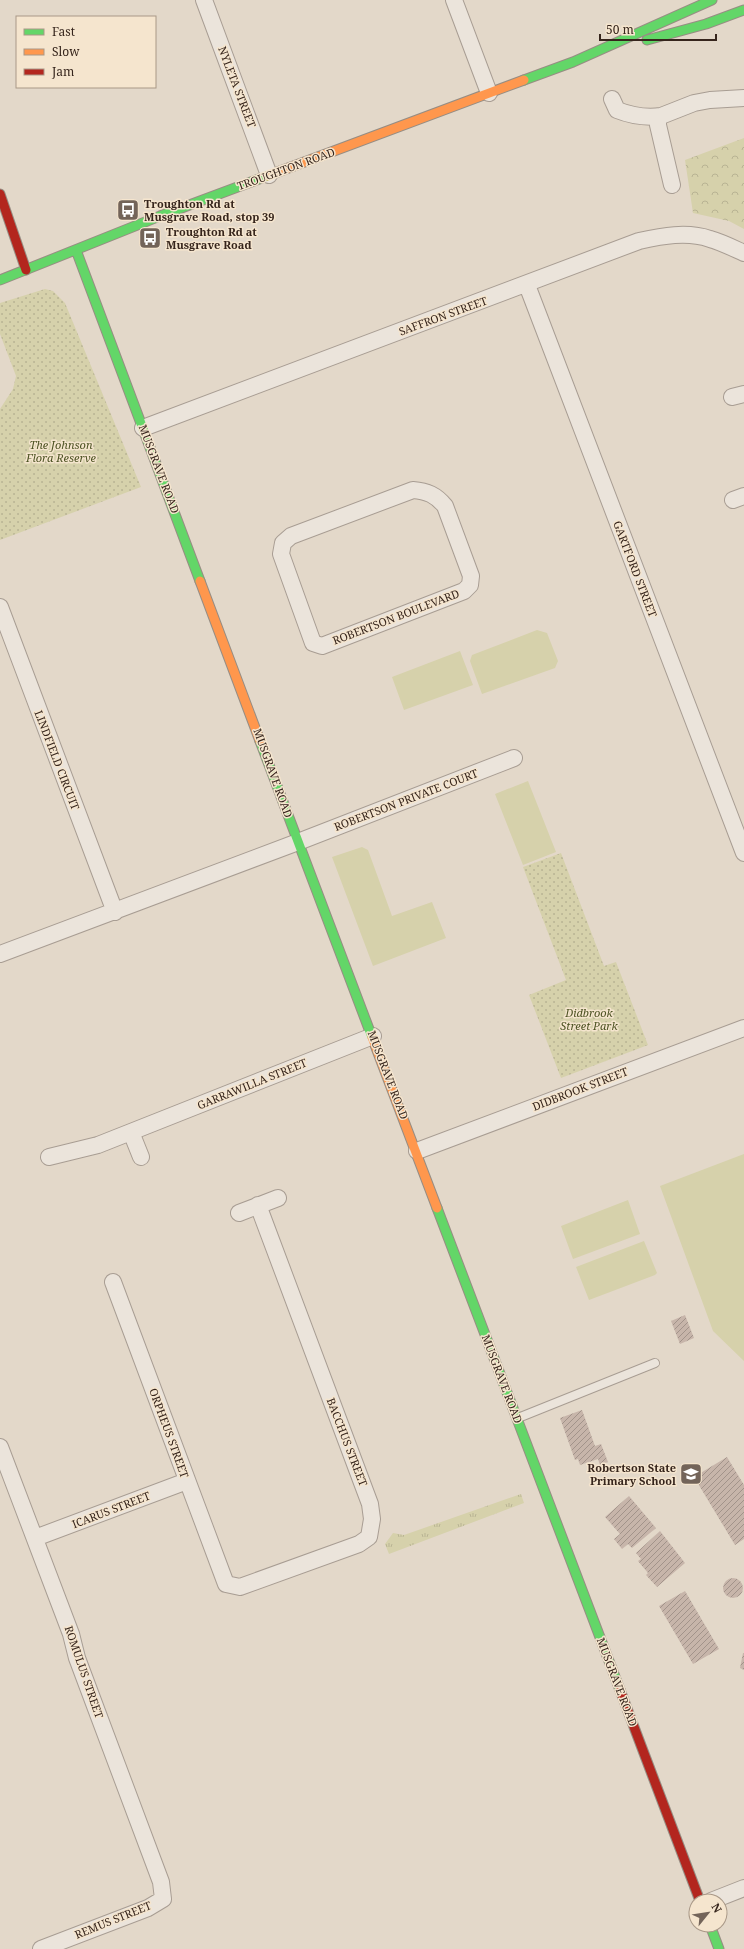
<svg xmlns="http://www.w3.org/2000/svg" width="744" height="1949" viewBox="0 0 744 1949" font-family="'Noto Serif',serif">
<defs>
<pattern id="grass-tufts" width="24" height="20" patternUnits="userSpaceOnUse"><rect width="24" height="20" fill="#d6d1ab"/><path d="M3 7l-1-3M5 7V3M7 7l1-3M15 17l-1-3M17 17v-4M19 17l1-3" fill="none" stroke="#b8b393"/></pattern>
<pattern id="forest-crowns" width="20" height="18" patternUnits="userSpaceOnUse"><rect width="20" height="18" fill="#d6d1ab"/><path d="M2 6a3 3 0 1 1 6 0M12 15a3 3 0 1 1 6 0" fill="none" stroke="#b8b393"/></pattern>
<pattern id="park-dots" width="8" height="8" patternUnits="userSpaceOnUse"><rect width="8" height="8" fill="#d6d1ab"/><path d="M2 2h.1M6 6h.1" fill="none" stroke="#b8b393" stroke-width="1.8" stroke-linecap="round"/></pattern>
<pattern id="building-hatch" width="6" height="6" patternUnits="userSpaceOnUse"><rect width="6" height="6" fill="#c7b5aa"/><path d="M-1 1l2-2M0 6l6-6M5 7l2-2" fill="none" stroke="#a2938a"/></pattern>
</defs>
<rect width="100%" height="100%" fill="#e3d8c9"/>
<path fill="url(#grass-tufts)" d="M521,1494l3,9 -135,51 -4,-10 8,-11 11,2z"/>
<path fill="url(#forest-crowns)" d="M744,138v91l-15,-8 -36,-8 -8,-53z"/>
<path fill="url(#park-dots)" d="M45,289l8,2 12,12 76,184 -141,53v-131l13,-20 3,-13 -16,-42v-31z
M561,853l43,113 12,-4 32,83 -87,33 -32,-83 37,-15 -43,-113z"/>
<path fill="#d6d1ab" d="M537,630l10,3 11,28 -3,7 -73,26 -12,-33 2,-6z
M460,651l13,34 -69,25 -12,-33z
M528,781l28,71 -33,13 -28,-71z
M362,847l6,3 24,66 40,-14 14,36 -73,28 -41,-109z
M744,1154v207l-31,-30 -53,-145z
M628,1200l12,34 -67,25 -12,-33z
M644,1241l13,32 -2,2 -66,25 -13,-33z"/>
<path fill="url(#building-hatch)" d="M685,1315l9,23 -14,6 -9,-23z
M582,1410l13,36 6,-2 7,18 -8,3 -2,-6 -18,6 -2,-6 -3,1 -15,-42z
M727,1457l17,28v54l-9,6 -41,-68z
M629,1496l27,32 -24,20 -4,-4 -6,5 -8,-10 6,-5 -15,-17z
M660,1531l25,32 -28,24 -11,-12 2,-2 -10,-12 3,-2 -5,-6z
M723 1588a10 10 0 1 1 20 0a10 10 0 1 1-20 0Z
M685,1591l34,58 -26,15 -34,-58z
M743,1653h1v17l-4,-2z"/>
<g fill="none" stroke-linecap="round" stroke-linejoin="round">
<g stroke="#a89d93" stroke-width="10">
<path id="lane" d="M518,1418l137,-55"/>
</g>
<g stroke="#a89d93" stroke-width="18">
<path id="street" d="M204,0l65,175
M454,0l35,93
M612,99l5,11c15,6 28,8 44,6
M672,185l-14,-60v-5l3,-4 33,-13 16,-3 34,-2
M527,285l217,568
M732,397l12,-3
M143,428l496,-187c23,-5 48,-10 71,-2 11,3 23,9 34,14
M413,490c14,1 23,5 32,16l26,70 -1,9 -6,6 -142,55 -9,-3 -32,-89 2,-11 8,-7z
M733,500l11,-4
M0,607l115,305
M0,954l298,-112 216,-84
M131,1132l10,25
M417,1151l327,-123
M49,1157l49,-12 275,-109
M239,1213l39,-15
M113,1282l113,302 14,3 119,-43 10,-7 3,-18 -2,-15 -112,-299
M0,1447l71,187 6,24 84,224 2,17 -15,9 -107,41
M35,1538l152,-57
M711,1901l33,-13"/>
</g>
<g stroke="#978d83" stroke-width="11">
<path id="fast" d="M647,40l59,-16 38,-14
M524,80l49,-18 139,-62
M76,250l124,331
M0,280l160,-64 107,-40
M260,741l112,296
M437,1208l183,482
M710,1925l9,24"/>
</g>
<g stroke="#978d83" stroke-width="11">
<path id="slow" d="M267,176l257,-96
M200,581l60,160
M372,1037l65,171"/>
</g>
<g stroke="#978d83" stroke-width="11">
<path id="jam" d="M0,194l26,76
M620,1690l80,211"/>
</g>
<use href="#lane" stroke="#ebe4db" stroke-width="8"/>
<use href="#street" stroke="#ebe4db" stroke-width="16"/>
<use href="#fast" stroke="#63d668" stroke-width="9"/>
<use href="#slow" stroke="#ff974d" stroke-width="9"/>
<use href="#jam" stroke="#b3261e" stroke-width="9"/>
</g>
<defs>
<g id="bus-square" transform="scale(1.15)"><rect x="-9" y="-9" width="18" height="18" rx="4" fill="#736459" stroke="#f5e5ce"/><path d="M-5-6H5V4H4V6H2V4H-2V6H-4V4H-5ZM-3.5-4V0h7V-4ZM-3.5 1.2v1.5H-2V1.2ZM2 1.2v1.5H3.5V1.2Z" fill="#fff"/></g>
<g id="school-square" transform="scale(1.15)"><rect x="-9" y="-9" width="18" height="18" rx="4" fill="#736459" stroke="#f5e5ce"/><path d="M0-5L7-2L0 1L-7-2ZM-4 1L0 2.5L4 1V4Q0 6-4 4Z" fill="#fff"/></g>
</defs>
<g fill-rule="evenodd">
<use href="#bus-square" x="128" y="210"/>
<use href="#bus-square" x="150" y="238"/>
<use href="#school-square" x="691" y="1474"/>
</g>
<g text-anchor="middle" stroke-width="3" stroke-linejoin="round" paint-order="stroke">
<g font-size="11" fill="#36251c" stroke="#f5e5ce">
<text transform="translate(237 87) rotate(69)" y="4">NYLETA STREET</text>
<text transform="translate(286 169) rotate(-20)" y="4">TROUGHTON ROAD</text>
<text transform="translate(443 316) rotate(-20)" y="4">SAFFRON STREET</text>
<text transform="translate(159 469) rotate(69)" y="4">MUSGRAVE ROAD</text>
<text transform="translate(635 569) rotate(69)" y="4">GARTFORD STREET</text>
<text transform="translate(396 617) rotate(-21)" y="4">ROBERTSON BOULEVARD</text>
<text transform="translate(57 760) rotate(69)" y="4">LINDFIELD CIRCUIT</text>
<text transform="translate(273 773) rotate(70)" y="4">MUSGRAVE ROAD</text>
<text transform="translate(406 800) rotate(-21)" y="4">ROBERTSON PRIVATE COURT</text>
<text transform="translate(388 1075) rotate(69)" y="4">MUSGRAVE ROAD</text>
<text transform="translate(252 1084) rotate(-22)" y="4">GARRAWILLA STREET</text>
<text transform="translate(580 1089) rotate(-21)" y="4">DIDBROOK STREET</text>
<text transform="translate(502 1379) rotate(69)" y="4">MUSGRAVE ROAD</text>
<text transform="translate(169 1433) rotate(70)" y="4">ORPHEUS STREET</text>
<text transform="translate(347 1442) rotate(69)" y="4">BACCHUS STREET</text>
<text transform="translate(111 1510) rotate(-21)" y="4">ICARUS STREET</text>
<text transform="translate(84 1672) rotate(71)" y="4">ROMULUS STREET</text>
<text transform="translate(617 1682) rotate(69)" y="4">MUSGRAVE ROAD</text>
<text transform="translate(113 1920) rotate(-22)" y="4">REMUS STREET</text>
</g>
<g font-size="11" font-weight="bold" fill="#36251c" stroke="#f5e5ce" text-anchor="start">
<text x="144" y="208">Troughton Rd at<tspan x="144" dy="13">Musgrave Road, stop 39</tspan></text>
<text x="166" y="236">Troughton Rd at<tspan x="166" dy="13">Musgrave Road</tspan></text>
<text x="676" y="1472" text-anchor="end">Robertson State<tspan x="676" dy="13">Primary School</tspan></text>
</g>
<g font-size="11" font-style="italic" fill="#4c5222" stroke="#f5e5ce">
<text x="61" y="449">The Johnson<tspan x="61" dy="13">Flora Reserve</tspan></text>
<text x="589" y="1017">Didbrook<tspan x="589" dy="13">Street Park</tspan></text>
</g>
</g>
<rect x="16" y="16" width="140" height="72" fill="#f5e5ce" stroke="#a99887"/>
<rect x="24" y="29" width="20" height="6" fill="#63d668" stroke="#a99887"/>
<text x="52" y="36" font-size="12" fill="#36251c">Fast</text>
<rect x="24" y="49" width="20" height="6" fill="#ff974d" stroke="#a99887"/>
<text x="52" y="56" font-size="12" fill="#36251c">Slow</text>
<rect x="24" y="69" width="20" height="6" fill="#b3261e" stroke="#a99887"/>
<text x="52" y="76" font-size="12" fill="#36251c">Jam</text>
<g transform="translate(708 1913) rotate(60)"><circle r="19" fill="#f5e5ce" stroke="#a99887"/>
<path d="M0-3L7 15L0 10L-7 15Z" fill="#736459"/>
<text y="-6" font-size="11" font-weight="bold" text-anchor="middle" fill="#36251c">N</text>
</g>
<path d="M600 34v6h116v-6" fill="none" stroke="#36251c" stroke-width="2"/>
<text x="606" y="34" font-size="12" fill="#36251c" stroke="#f5e5ce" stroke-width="3" paint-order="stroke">50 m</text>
</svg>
